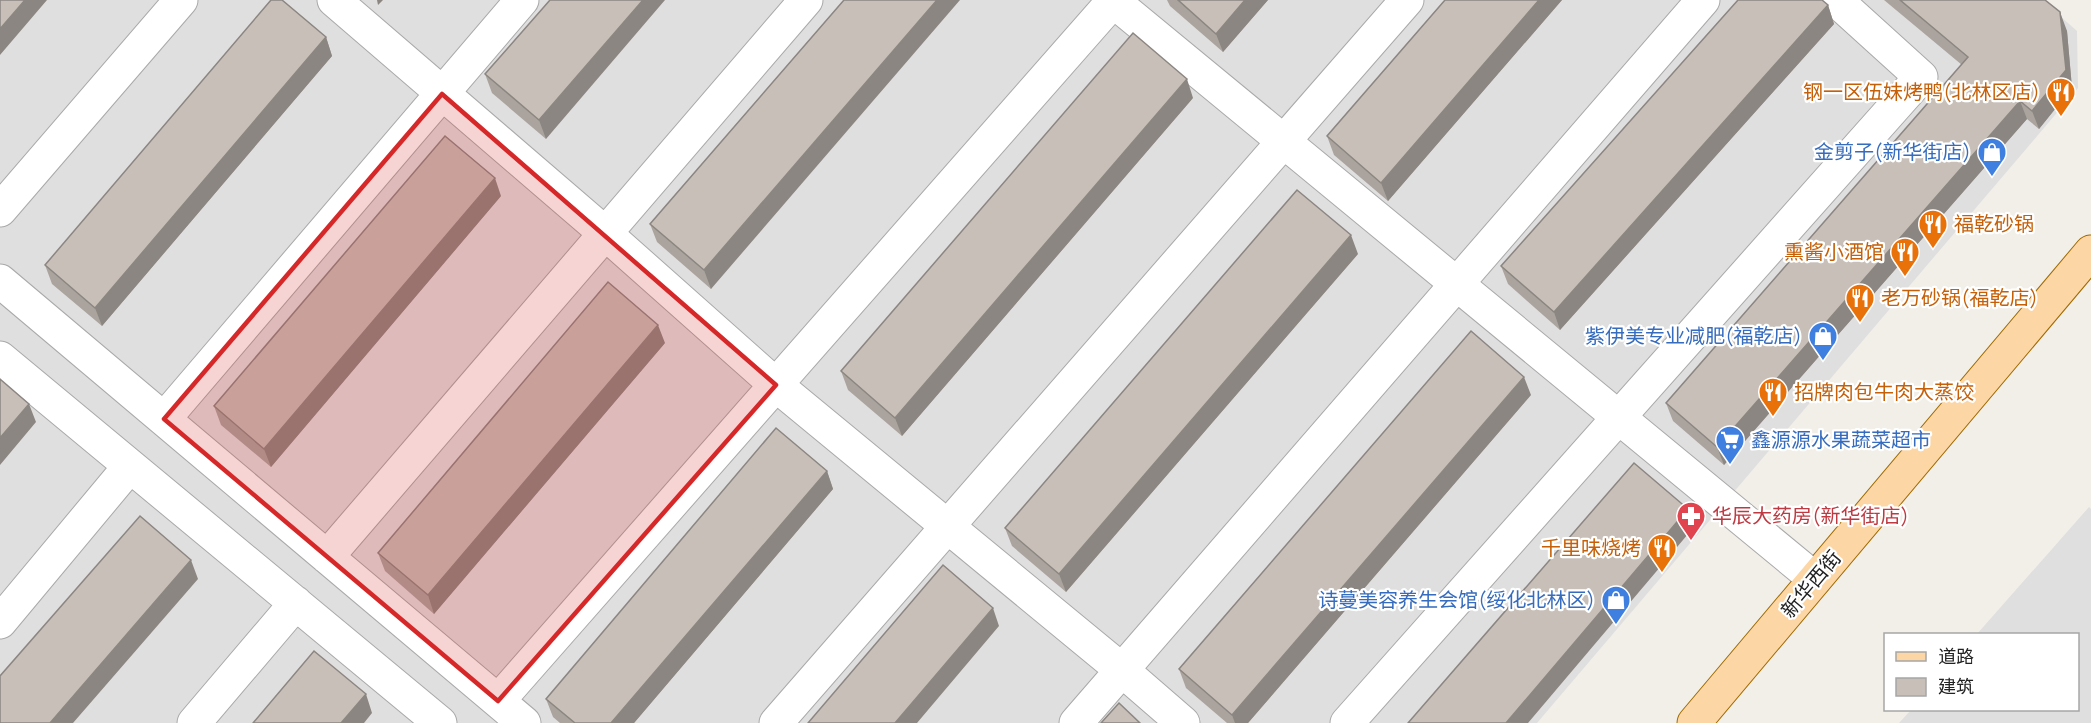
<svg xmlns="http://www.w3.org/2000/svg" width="2091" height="723" viewBox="0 0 2091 723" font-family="Manrope,'Noto Sans SC',sans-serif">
<rect width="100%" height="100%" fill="#f2efe9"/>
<path fill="#e0dfdf" d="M0,0h2042l35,31 1,57 -541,635h-1537z
M2089,507l2,2v214h-192l12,-13h167v-76h-101z"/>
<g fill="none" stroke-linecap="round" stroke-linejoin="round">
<g stroke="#a9a9a9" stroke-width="35">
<path id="minor" d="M334,0l272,234 170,151 347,286 60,52
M1112,0l703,579
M0,210l181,-210
M0,281l524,442
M0,358l440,365
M164,419l358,-419
M327,557l479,-557
M0,622l130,-156
M498,701l616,-701
M194,723l102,-120
M776,723l631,-723
M1076,723l627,-723
M1347,723l574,-646 -85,-77"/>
</g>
<g stroke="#a06b00" stroke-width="35">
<path id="major" d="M1694,723l397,-471"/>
</g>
<use href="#minor" stroke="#fff" stroke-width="33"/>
<use href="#major" stroke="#fcd6a4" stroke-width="33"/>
</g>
<path fill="#aba49e" d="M550,0l-4,139 -54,-46 -7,-19z
M844,0l-133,289 -54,-47 -7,-18z
M1167,0h101l-45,52 -53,-46z
M1445,0h117l-174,201 -54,-46 -7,-19z
M1884,0h161l22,31 5,57 -33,41 -12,-10 -303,346 -51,-44 -7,-18 296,-338z
M1828,5l6,19 -274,306 -52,-46 -7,-18z
M326,37l6,19 -230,270 -50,-42 -7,-19z
M1193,98l-291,338 -54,-46 -7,-19z
M501,196l-230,271 -50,-42 -7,-19z
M1358,254l-292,338 -54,-46 -7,-18z
M665,343l-231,271 -49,-43 -7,-18z
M1531,395l-283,328h-21l-41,-35 -7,-19z
M827,471l6,18 -199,234h-74l-7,-6 -7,-18z"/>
<path fill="#8b8681" d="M25,0h22l-47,55v-26z
M377,0h6l-5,5z
M643,0h22l-119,139 -7,-19z
M937,0h23l-249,289 -7,-19z
M1245,0h23l-45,52 -7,-18z
M1539,0h23l-174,201 -7,-18z
M1828,5l6,19 -274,306 -6,-18z
M2060,12l7,19 5,57 -33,41 -7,-18z
M326,37l6,19 -230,270 -7,-18z
M1187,79l6,19 -291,338 -7,-18z
M2020,101l7,18 -303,346 -7,-18z
M495,178l6,18 -230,271 -7,-18z
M1351,235l7,19 -292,338 -7,-18z
M658,325l7,18 -231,271 -6,-19z
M1524,377l7,18 -283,328h-13l-3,-8z
M29,404l7,18 -36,43v-27z
M827,471l6,18 -199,234h-23z
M1688,509l6,18 -166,196h-22z
M191,560l7,19 -125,144h-23z
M993,608l6,18 -82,97h-22z
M366,694l6,19 -8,10h-23z"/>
<path fill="#c7bfb8" stroke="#8b8681" stroke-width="1.5" d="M0,0h25l-25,29z
M271,0h11l44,37 -231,271 -50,-43z
M550,0h93l-104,120 -54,-46z
M844,0h93l-233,270 -54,-46z
M1178,0h67l-29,34z
M1445,0h94l-158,183 -54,-47z
M1738,0h84l6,5 -274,307 -53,-46z
M1900,0h145l15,12 6,58 -34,41 -12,-10 -303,346 -51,-44 302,-346z
M1133,33l54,46 -292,339 -54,-47z
M445,136l50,42 -231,271 -50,-43z
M1297,190l54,45 -292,339 -54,-46z
M608,282l50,43 -230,270 -50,-42z
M1471,331l53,46 -292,338 -53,-46z
M0,379l29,25 -29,34z
M776,428l51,43 -216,252h-36l-29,-24z
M1634,463l54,46 -182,214h-98z
M140,516l51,44 -141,163h-50v-47z
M943,565l50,43 -98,115h-87z
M314,651l52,43 -25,29h-88z
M1119,703l21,20h-39z"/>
<path fill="#d62828" fill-opacity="0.2" stroke="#d62828" stroke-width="4.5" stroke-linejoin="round" d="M442,94l334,291 -278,316 -334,-282z"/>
<defs>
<g id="restaurant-pin" transform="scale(1.5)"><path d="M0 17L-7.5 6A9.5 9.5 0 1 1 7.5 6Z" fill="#e8710a" stroke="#fff"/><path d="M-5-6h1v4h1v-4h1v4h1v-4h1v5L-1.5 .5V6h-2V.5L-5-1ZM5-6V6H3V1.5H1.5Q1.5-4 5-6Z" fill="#fff"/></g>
<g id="shop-pin" transform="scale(1.5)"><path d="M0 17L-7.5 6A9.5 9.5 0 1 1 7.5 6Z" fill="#3f7fe0" stroke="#fff"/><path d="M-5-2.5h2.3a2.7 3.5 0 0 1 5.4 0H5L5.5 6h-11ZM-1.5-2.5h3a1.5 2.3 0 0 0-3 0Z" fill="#fff"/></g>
<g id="supermarket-pin" transform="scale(1.5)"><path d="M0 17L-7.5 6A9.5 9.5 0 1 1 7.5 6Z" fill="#3f7fe0" stroke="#fff"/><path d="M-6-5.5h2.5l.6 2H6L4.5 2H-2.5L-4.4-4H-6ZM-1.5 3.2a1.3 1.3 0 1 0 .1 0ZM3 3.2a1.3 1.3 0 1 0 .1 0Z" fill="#fff"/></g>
<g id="pharmacy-pin" transform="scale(1.5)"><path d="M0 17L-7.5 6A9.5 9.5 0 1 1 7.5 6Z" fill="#e0444e" stroke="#fff"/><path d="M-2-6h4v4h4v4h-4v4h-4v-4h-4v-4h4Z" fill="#fff"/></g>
</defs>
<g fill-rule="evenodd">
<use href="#restaurant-pin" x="2061" y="92"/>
<use href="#shop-pin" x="1992" y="152"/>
<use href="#restaurant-pin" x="1933" y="224"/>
<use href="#restaurant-pin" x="1905" y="252"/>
<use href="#restaurant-pin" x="1860" y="298"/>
<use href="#shop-pin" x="1823" y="336"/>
<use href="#restaurant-pin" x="1773" y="392"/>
<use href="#supermarket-pin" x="1730" y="440"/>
<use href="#pharmacy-pin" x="1691" y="516"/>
<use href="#restaurant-pin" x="1662" y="548"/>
<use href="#shop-pin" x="1616" y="600"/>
</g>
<g text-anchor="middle" stroke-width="4.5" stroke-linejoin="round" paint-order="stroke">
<g font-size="20" fill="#c56008" stroke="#fff" text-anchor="end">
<text x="2040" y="99">钢一区伍妹烤鸭(北林区店)</text>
<text x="1954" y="231" text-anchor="start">福乾砂锅</text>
<text x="1884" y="259">熏酱小酒馆</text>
<text x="1881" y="305" text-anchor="start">老万砂锅(福乾店)</text>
<text x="1794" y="399" text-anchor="start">招牌肉包牛肉大蒸饺</text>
<text x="1641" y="555">千里味烧烤</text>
</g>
<g font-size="20" fill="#366cbe" stroke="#fff" text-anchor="end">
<text x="1971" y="159">金剪子(新华街店)</text>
<text x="1802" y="343">紫伊美专业减肥(福乾店)</text>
<text x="1751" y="447" text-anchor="start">鑫源源水果蔬菜超市</text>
<text x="1595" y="607">诗蔓美容养生会馆(绥化北林区)</text>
</g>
<g font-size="20" fill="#be3a42" stroke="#fff" text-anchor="start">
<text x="1712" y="523">华辰大药房(新华街店)</text>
</g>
<g font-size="20" fill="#222" stroke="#fff">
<text transform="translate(1811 584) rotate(-50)" y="7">新华西街</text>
</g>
</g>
<rect x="1884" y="633" width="195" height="78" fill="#ffffff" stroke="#a7a7a7" stroke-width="1.5"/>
<rect x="1896" y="652" width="30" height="9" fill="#fcd6a4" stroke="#a7a7a7" stroke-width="1.5"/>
<text x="1938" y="663" font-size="18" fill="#222222">道路</text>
<rect x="1896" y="678" width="30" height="18" fill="#c7bfb8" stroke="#a7a7a7" stroke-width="1.5"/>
<text x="1938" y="693" font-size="18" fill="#222222">建筑</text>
</svg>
